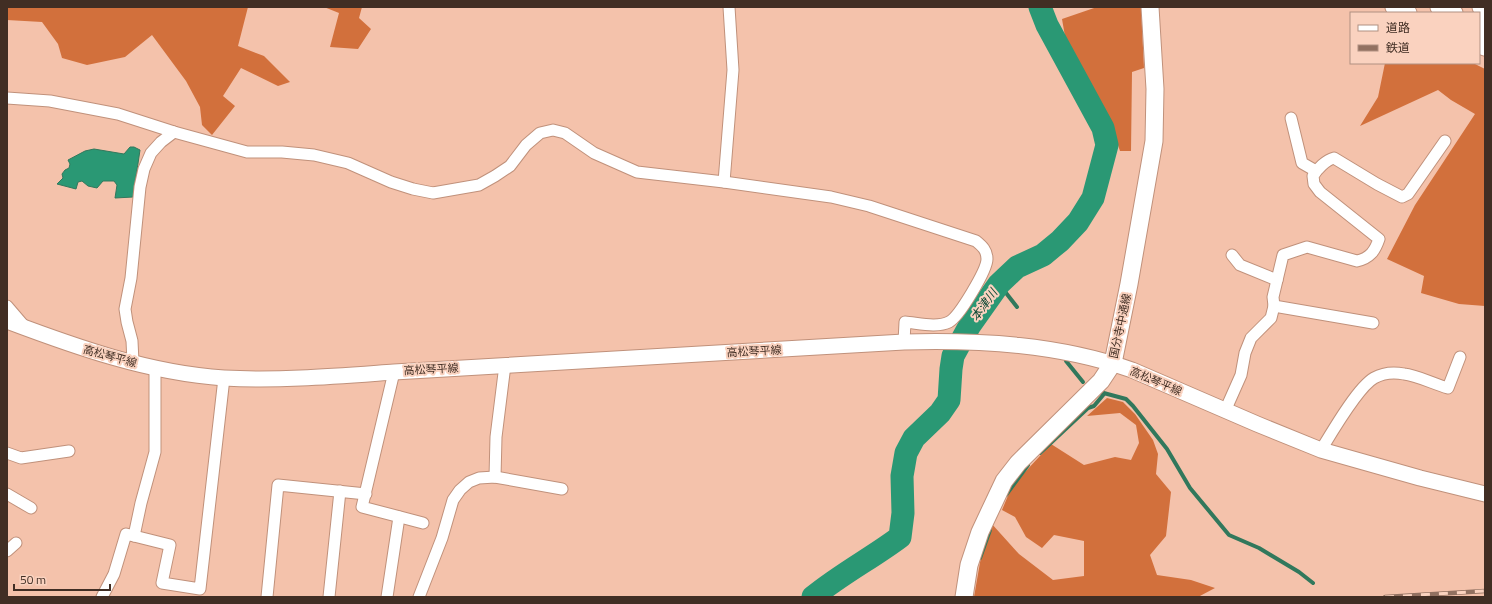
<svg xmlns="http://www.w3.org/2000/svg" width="1492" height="604" viewBox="0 0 1492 604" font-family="'Titillium Web','Noto Sans JP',sans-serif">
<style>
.forest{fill:#d2703c}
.water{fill:#2a9874;stroke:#31785c}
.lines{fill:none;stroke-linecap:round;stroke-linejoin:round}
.stream{stroke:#31785c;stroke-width:4}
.river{stroke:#2a9874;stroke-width:23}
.street-casing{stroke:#c0917b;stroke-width:13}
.secondary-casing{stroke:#c0917b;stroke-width:17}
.primary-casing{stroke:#c0917b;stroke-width:19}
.highway-casing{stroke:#c0917b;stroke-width:21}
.street{stroke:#fff;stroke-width:11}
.secondary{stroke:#fff;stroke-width:15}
.primary{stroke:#fff;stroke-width:17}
.highway{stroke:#fff;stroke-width:19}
.rail-casing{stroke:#927161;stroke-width:4.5}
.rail{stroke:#fad2bf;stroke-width:3;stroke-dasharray:9;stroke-linecap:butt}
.labels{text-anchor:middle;stroke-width:4;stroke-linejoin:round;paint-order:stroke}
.street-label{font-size:11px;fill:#412e24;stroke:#fad2bf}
.water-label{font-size:12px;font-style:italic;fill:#104b37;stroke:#fad2bf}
</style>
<rect width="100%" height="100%" fill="#f4c2ab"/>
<!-- forest -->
<g class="forest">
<path d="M7 7H248L238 46 264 56 290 82 278 86 241 68 223 96 235 106 212 135 202 125 200 107 186 81 152 35 125 57 87 65 62 58 58 44 42 22 7 20Z"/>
<path d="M324 7H362L359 18 371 29 358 49 330 47 339 13Z"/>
<path d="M1097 7H1141L1144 68 1132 72 1131 151H1120L1110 121 1067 48 1062 19Z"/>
<path d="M1385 63H1473L1485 69V306L1459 304 1421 293 1424 276 1387 259 1415 205 1475 114 1451 100 1438 90 1360 126 1378 97Z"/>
<path d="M1107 398 1123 402 1135 414 1153 440 1158 454 1156 474 1171 492 1166 536 1150 555 1157 575 1191 580 1215 588 1198 597H974L982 551 991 523 1019 554 1053 580 1084 576V541L1054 535 1042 548 1026 537 1015 517 1002 510 1012 486 1051 444 1084 465 1115 457 1131 460 1139 443 1136 425 1120 413 1087 416Z"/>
</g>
<!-- water -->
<path class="water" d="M130 147H134L140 150 133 197 115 198 117 185 114 181H103L97 188 88 186 82 181 78 182 76 189 57 184 63 178 62 174 65 170 69 168 70 164 68 160 85 151 94 149 124 154Z"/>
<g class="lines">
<!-- stream -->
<g class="stream">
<path d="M999 284 1017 307"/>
<path d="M1066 361 1083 382"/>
<path d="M1100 392 1126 399 1133 406 1167 449 1190 488 1229 535 1259 548 1299 572 1313 583"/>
<path d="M1040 453 1088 408 1094 406 1104 394"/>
<path d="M1006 495 1028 465"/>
<path d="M980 558 990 530"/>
</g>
<!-- river -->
<path class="river" d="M813 597C841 574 872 558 900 537L903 513 902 476 906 453 914 438 940 413 949 400 951 369 953 356 970 325 999 284 1017 267 1043 255 1060 241 1078 222 1093 198 1107 145 1103 128 1047 25 1040 7"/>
<!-- street casing -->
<g class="street-casing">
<g id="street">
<path d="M7 98 50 101 118 114 174 132 247 152H282L314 155 348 163 391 182 413 189 433 193 479 185 495 176 510 166 526 145 540 133 553 130 565 133 594 153 637 172 724 182 831 197 869 206 976 241C982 246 987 250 987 259 987 270 959 317 949 322 937 328 918 323 905 322L904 342"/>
<path d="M1291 118 1302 163 1316 171"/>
<path d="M724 182 733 70 729 7"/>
<path d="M1232 255 1240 265 1277 280"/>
<path d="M7 306 25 327"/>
<path d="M1274 306 1373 323"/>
<path d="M133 362 132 341 127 322 125 309 131 278 140 187 144 169 151 153 161 142 174 132"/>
<path d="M394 372 362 507 423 523"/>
<path d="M1225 411 1241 375 1245 353 1251 338 1271 318 1274 306 1273 297 1283 255 1307 247 1357 261C1370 258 1375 251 1379 239L1320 192 1314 184 1313 176C1317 169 1326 160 1334 158L1377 184 1402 197 1408 194 1445 141"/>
<path d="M1321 450C1332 432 1358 387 1374 378 1383 373 1394 372 1404 374 1416 375 1434 384 1448 388L1460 357"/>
<path d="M7 453 21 458 69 451"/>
<path d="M495 477 496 437 505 365"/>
<path d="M7 494 31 508"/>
<path d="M134 536 170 545 162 583 200 589 224 378"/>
<path d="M7 551 16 543"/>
<path d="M102 597 114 574 126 534 134 536 141 503 155 452V368"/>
<path d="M267 597 278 485 366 494"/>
<path d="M329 597 340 491"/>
<path d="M387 597 399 517"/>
<path d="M419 597 442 538 453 500 460 490 469 482 479 478 495 477 562 489"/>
</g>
</g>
<!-- secondary casing -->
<g class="secondary-casing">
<path id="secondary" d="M7 321C76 347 149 373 224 378 280 381 338 376 394 372L904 342C981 340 1058 344 1132 370L1257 424 1321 450 1420 478 1485 494"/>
</g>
<!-- primary casing -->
<g class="primary-casing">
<path id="primary" d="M964 597 969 565 980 532 1004 481 1018 463 1101 381 1113 363 1129 284 1154 141 1155 89 1150 7"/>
</g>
<!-- highway casing -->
<g class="highway-casing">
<g id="highway">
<path d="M1395 7 1407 13"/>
<path d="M1440 7 1453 13"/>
<path d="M1482 7 1485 8"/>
<path d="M1479 25 1485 28"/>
<path d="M1479 44 1485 46"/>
</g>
</g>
<!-- street -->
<use href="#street" class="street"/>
<!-- secondary -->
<use href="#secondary" class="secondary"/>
<!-- primary -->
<use href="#primary" class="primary"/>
<!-- highway -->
<use href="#highway" class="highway"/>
<!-- rail casing -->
<g class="rail-casing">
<path id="rail" d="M1385 597 1485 591"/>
</g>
<!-- rail -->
<use href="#rail" class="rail"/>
</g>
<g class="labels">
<!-- street labels -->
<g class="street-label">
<text transform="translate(1120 326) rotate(-78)" y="4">国分寺中通線</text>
<text transform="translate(754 351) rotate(-3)" y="4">高松琴平線</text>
<text transform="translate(110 356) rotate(15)" y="4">高松琴平線</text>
<text transform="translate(431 369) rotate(-3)" y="4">高松琴平線</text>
<text transform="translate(1156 381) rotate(23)" y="4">高松琴平線</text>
</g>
<!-- water labels -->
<g class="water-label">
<text transform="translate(984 305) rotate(-54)" y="4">本津川</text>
</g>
</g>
<!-- border -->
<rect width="1492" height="604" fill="none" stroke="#412e24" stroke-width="16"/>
<!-- legend -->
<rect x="1350" y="12" width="130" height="52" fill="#fad2bf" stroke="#b09081"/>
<rect x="1358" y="25" width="20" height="6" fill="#ffffff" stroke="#b09081"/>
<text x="1386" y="32" font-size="12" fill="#412e24">道路</text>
<rect x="1358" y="45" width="20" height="6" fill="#927161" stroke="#b09081"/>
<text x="1386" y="52" font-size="12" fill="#412e24">鉄道</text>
<!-- scale -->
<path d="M14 584v6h96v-6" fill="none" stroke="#412e24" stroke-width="2"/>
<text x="20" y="584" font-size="12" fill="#412e24" stroke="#fad2bf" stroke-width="3" paint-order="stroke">50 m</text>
</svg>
